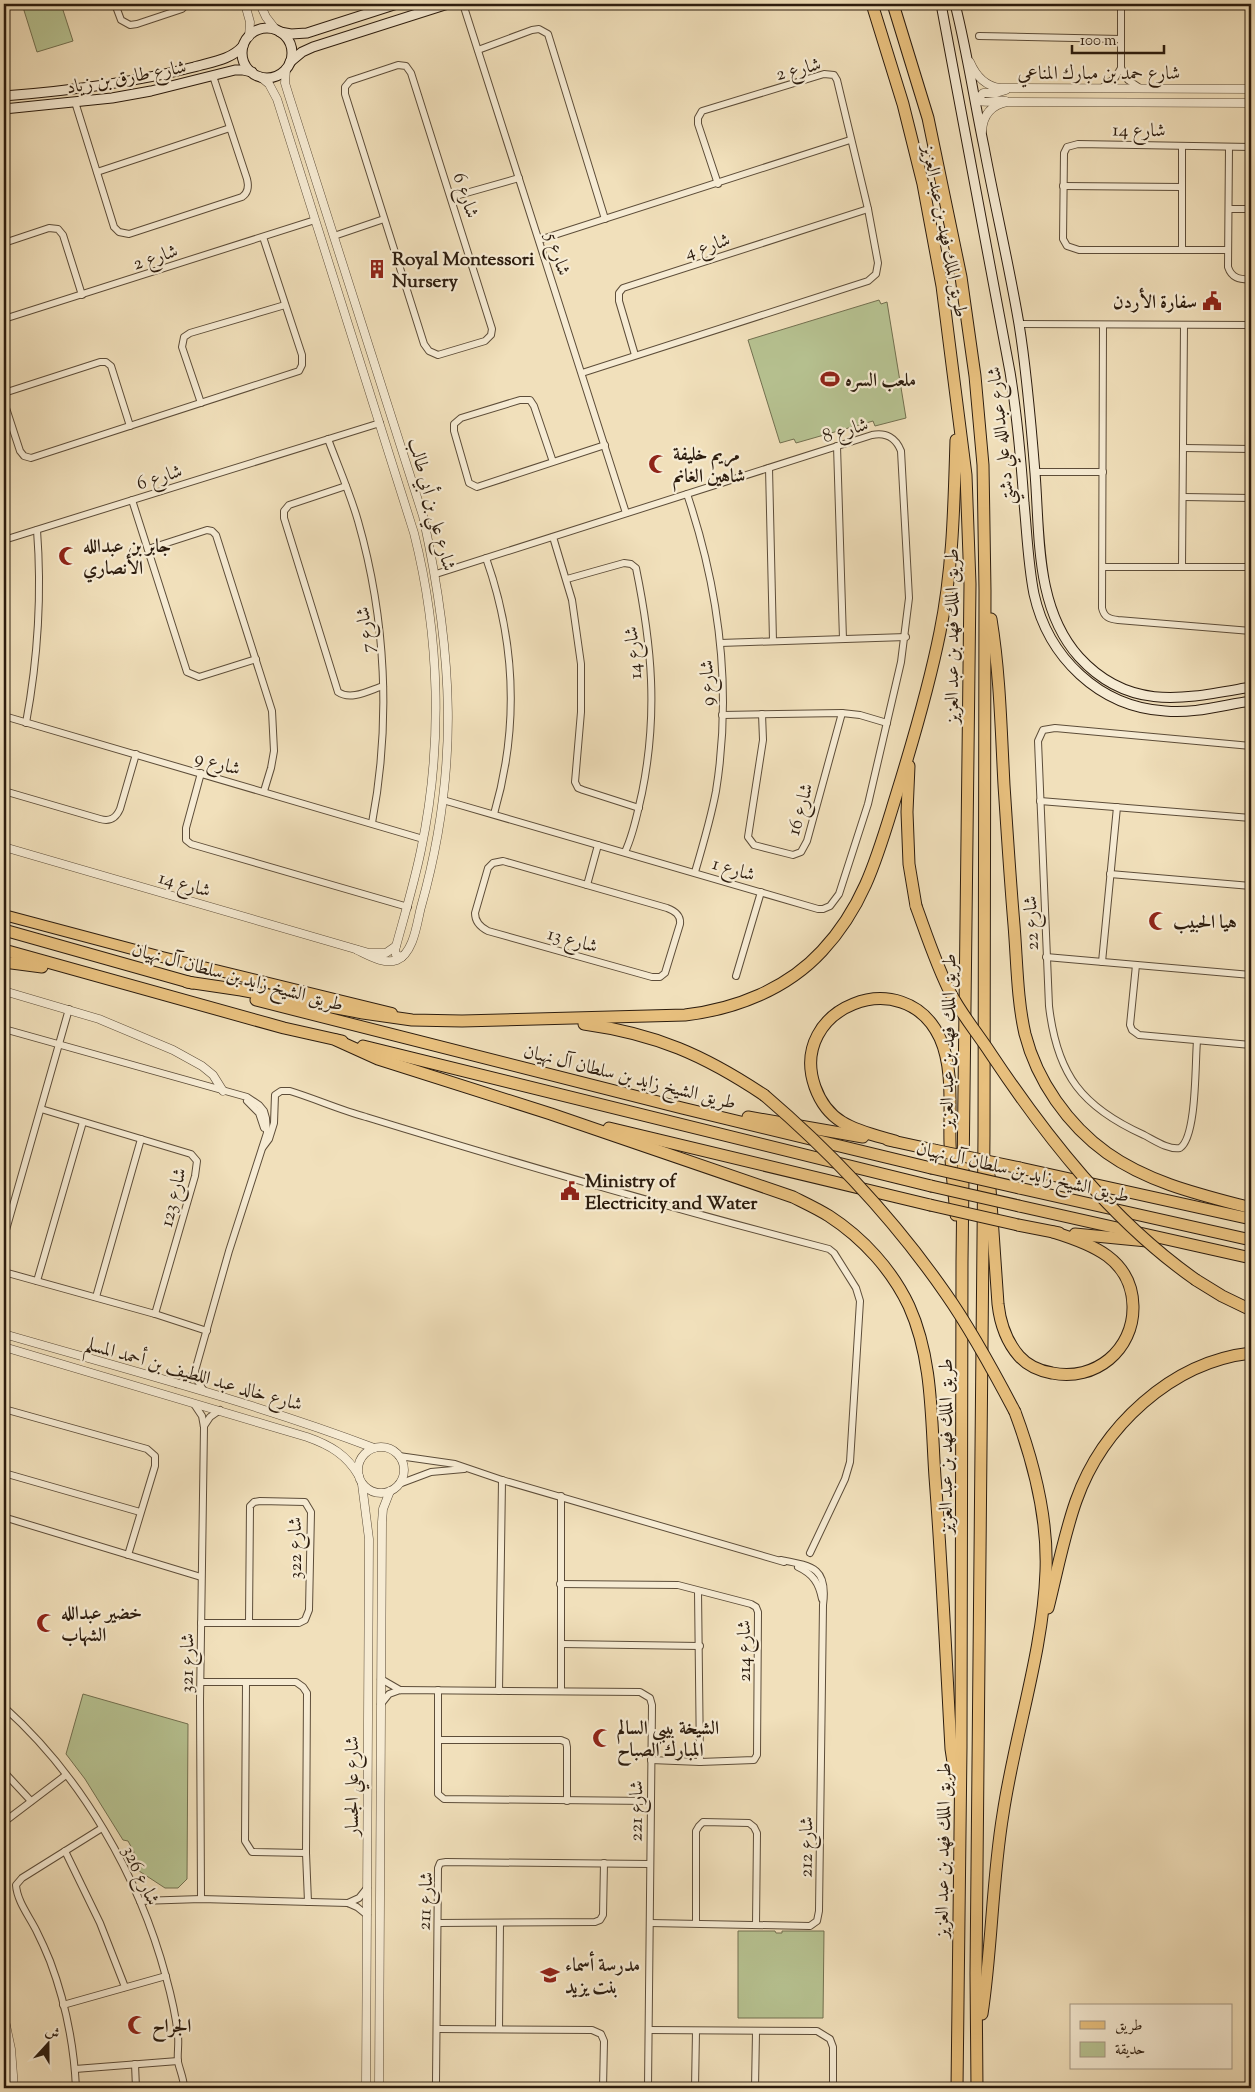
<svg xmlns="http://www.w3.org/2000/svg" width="1255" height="2092" viewBox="0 0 1255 2092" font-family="'Sorts Mill Goudy',Amiri,serif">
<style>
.green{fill:#b7c392;stroke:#727050}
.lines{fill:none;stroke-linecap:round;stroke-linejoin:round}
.minor-casing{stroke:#5d4d39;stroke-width:8}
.tertiary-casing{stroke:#5d4d39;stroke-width:9}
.secondary-casing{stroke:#2c1c0e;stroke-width:11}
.primary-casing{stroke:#2c1c0e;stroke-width:12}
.motorway-casing{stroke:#2c1c0e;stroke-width:13}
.minor{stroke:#f6ebd3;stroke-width:6}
.tertiary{stroke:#f6ebd3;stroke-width:8}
.secondary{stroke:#f6ebd3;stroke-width:9}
.primary{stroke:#e8c07e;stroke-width:10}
.motorway{stroke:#e8c07e;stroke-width:11}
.motorway-bridge-casing{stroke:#2c1c0e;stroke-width:13;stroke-linecap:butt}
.motorway-bridge{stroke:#e8c07e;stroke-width:11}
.labels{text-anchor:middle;stroke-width:4.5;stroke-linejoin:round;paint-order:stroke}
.street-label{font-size:19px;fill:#2c1c0e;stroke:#f6ebd3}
.poi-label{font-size:19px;font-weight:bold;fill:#2c1c0e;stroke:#f6ebd3;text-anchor:start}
</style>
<rect width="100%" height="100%" fill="#f1e0bb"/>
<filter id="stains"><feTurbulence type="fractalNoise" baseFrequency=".004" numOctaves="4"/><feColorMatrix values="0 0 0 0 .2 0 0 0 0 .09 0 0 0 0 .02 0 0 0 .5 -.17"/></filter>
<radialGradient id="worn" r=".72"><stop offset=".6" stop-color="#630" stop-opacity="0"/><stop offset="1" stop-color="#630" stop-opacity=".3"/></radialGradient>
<!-- green -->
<g class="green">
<path d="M22 4H61L73 41 37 52Z"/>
<path d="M879 300 881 304 887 302 906 418 875 426 873 421 796 443 794 439 780 443 748 340Z"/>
<path d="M83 1694 188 1724 187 1879 178 1888H165L139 1871 132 1857 134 1852 128 1841 123 1840 85 1779 66 1754Z"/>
<path d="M738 1931H775L776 1933H782V1931H824L823 2018H738Z"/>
</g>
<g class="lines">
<!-- minor casing -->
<g class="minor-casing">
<g id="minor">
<path d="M115 4 121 20 130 25 137 24 182 9 187 4"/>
<path d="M463 4 626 513"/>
<path d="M1121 4V68L1128 80 1140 88"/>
<path d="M979 36 1121 39"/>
<path d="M478 50 532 30 539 29 548 34 605 219"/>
<path d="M398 65 406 66 411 73 492 329 491 335 485 341 438 355 429 351 424 344 345 94V87L350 81Z"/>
<path d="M1102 88 1115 78 1121 68"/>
<path d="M75 102 114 227 119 232 129 234 242 197C248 193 249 187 247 179L213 76"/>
<path d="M1229 147 1228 267C1232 279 1240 279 1251 280"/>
<path d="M97 172 230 128"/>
<path d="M1063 186 1182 187"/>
<path d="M452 197 519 178"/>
<path d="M1229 209H1251"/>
<path d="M334 236 384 219"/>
<path d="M539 240 850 140"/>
<path d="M4 243 49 228 58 229 63 235 82 295"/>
<path d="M1182 250V146"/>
<path d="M1228 250H1079L1067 246 1063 239 1064 153 1067 147 1078 144 1251 147"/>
<path d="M4 319 315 220"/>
<path d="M1019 324 1251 325"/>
<path d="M1103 325 1102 608C1104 617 1109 619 1118 620L1251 631"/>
<path d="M635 355 619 301V293L623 288 868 209"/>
<path d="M582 373 868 281 876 274 878 263 868 209 837 80 834 75 824 74 702 111 698 118V124L718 184"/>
<path d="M4 393 100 362H106L111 366 130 426"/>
<path d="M4 402 20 451 24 456 31 458 299 371 302 365V355L263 237"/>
<path d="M201 403 182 347 184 337 190 333 285 305"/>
<path d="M328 439C338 466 350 493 358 521 386 619 391 723 372 823"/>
<path d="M837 446 843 639"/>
<path d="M1184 448 1251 449"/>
<path d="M553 462 534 406 530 400H520L461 418 454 424V431L469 483 477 487 605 445"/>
<path d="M769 468 773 641"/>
<path d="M1035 472H1103"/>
<path d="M346 486 289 505 284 511V518L338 692C351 701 370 690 383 686"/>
<path d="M687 494C719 589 732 691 716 791 711 818 703 845 695 872"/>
<path d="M1183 497 1251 498"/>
<path d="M132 500 187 672 199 677 256 659"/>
<path d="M553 537 572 600 581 664V712L575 782 578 788 583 790 639 808"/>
<path d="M4 540 380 423"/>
<path d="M148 549 207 530 212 531 216 535 272 711 274 751 271 768 264 791"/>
<path d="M486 558C516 643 519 728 494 814"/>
<path d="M1182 566 1184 325"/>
<path d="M1103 567H1251"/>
<path d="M436 574 872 435C886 432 896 438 901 451L909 598 901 662 868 804 839 894 830 906 823 909H818L443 800"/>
<path d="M567 579 624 563 631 564 636 568C652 646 658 714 642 793 637 814 634 833 625 852"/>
<path d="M720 643 906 637"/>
<path d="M762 714 763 740 748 837 754 845 793 855 801 852 807 841 842 713"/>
<path d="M722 715 842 713 860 715 887 723"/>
<path d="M4 716 423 839"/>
<path d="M26 723C38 658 42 595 37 530"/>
<path d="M201 773 186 828V840L191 844 408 907"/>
<path d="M4 791 100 819C110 822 116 818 120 809L136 754"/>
<path d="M1040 801 1251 818"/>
<path d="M503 861 667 908C675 911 681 915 680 924L665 973 660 977H652L488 931C480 927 475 922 475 913L488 868 493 863Z"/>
<path d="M1110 874 1251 886"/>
<path d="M587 885 598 845"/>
<path d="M1046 957 1251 975"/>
<path d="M1102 962 1117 807"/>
<path d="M1136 965 1130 1025 1132 1030 1139 1035 1251 1045"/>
<path d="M736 976 761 892"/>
<path d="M4 1029 247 1097 259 1105 264 1111 266 1118 267 1133 229 1251 195 1371 189 1379 177 1384"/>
<path d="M1197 1041C1195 1062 1197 1137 1180 1148 1168 1150 1154 1140 1144 1135 1082 1107 1057 1075 1049 1006L1038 741 1043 730 1055 728 1251 746"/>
<path d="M247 1101 259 1113 264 1128"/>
<path d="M41 1109 191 1154 197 1161 195 1176 155 1314"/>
<path d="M263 1147 269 1139 274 1123 275 1095 281 1091H290C316 1099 340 1110 366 1117 519 1164 674 1209 829 1249L834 1253 856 1288 860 1301 850 1462 845 1479 810 1553"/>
<path d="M4 1237 69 1009"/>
<path d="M4 1272 155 1314 207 1331"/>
<path d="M37 1281 83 1122"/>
<path d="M96 1297 141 1139"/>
<path d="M195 1371 197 1380 204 1391"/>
<path d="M194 1404 202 1416 204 1427 200 1701 201 1899"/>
<path d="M4 1409 147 1449 155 1456V1466L128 1555"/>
<path d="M204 1426 210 1417 220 1410"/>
<path d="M399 1456 455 1464 502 1480 784 1562"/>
<path d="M4 1473 140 1512"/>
<path d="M399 1484 431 1472 464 1469"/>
<path d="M561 1496V1691"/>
<path d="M4 1519H10L201 1577"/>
<path d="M798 1567C813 1574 819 1583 822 1599"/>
<path d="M560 1584 678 1585 751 1604 756 1607 758 1612 757 1755 754 1760 700 1762 651 1760"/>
<path d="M698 1591 700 1762"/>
<path d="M201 1623H299L305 1620 309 1610 311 1512 305 1502 260 1501 254 1502 250 1506 249 1622"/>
<path d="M562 1644 700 1646"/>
<path d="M381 1679 400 1690"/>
<path d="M201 1682H296L303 1687 307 1693 306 1853 308 1902"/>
<path d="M246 1683 245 1841 252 1852 306 1853"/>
<path d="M438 1690V1794L444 1799 650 1801"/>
<path d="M499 1691 502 1480"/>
<path d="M381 1704 389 1694 400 1690 640 1692 650 1698 652 1705 648 2088"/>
<path d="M4 1707C82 1777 139 1876 166 1977 171 1995 176 2017 178 2036 179 2045 177 2054 178 2062 180 2071 184 2079 184 2088"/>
<path d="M439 1740H561L566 1742 567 1747V1801"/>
<path d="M4 1772 31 1801"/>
<path d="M4 1822 66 1775"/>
<path d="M65 1851 100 1923 125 1987"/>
<path d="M140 1901 201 1899 348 1903 357 1907 367 1915"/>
<path d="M348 1903 359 1898 367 1888"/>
<path d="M696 1922V1831L699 1826 703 1822 749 1823 754 1827 757 1833 756 1924"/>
<path d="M438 1923 595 1922 600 1920 603 1915 604 1863"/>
<path d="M650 1923 810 1926 817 1921 819 1911 823 1605C828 1568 813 1566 781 1560"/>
<path d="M63 2005 166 1976"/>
<path d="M437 2029 592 2030 601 2034 604 2041 603 2088"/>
<path d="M499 2029 500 1923"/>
<path d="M649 2030 817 2031 830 2039 833 2047V2088"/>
<path d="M135 2064 136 2088"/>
<path d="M75 2069 178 2061"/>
<path d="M76 2088C74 2046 65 2001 50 1961 46 1951 41 1940 36 1930 29 1916 17 1901 16 1885L22 1878 102 1828"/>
<path d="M439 2088 436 2083 438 1868 440 1863 446 1862 649 1864"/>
<path d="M695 2088 696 2031"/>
<path d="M755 2088 756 2032"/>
</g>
</g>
<!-- tertiary casing -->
<g class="tertiary-casing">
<g id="tertiary">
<path d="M245 4 250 22 249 37"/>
<path d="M260 4 266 17 276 30"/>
<path d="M970 62C976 76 985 86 1000 88L1251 89"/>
<path d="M286 69 285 83 289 96 423 516C453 654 460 769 421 907 417 922 414 953 397 960 384 965 368 955 357 950"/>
<path d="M259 76 269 84 277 99 414 533C440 636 443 746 421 850 414 884 404 917 395 950L396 955 402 957"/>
<path d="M1006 90 996 93H983L979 98 980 101C986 104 998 99 1006 101"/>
<path d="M982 131C983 115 991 105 1007 102L1251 103"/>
<path d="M4 847 369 953H386L396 946"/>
<path d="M4 991 99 1019 173 1050 202 1066 213 1075 223 1091"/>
<path d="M4 1334C128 1370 253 1402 374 1448"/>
<path d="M4 1347 307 1437C330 1445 347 1455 359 1476"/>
<circle cx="381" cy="1470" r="23"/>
<path d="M362 1484 369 1539 366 2088"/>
<path d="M4 2016 11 2049 14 2088"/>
<path d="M379 2088 382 1522 383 1509 390 1491"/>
</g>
</g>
<!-- secondary casing -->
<g class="secondary-casing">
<g id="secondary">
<path d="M941 4 1010 372C1017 415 1021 459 1024 503 1027 533 1028 564 1034 594 1048 657 1099 707 1165 711 1194 714 1223 705 1251 701"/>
<path d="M955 4C967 51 974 99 984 147 995 206 1009 265 1019 324 1027 373 1031 423 1035 473 1040 535 1035 608 1079 657 1130 713 1187 698 1251 687"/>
<circle cx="267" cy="53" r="25"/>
<path d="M280 32 291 34 307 33 397 4"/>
<path d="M290 62 302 52 313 47 448 4"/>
<path d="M4 96C68 91 132 83 194 67 211 62 231 60 243 46"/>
<path d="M4 109 112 98 151 91 235 70H243L252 72"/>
</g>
</g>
<!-- primary casing -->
<g class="primary-casing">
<path id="primary" d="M4 915 162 957 392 1013"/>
</g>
<!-- motorway casing -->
<g class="motorway-casing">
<g id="motorway">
<path d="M872 4 903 104 923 184 942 286 966 475 970 584 962 1262 961 1747 957 2088"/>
<path d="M893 4 928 118 961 277 975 376 983 465 985 590 984 1135 976 1974 977 2088"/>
<path d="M991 619C1000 674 1001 729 1004 785 1007 831 1010 878 1014 925 1017 961 1017 999 1025 1034 1037 1081 1068 1125 1107 1153 1149 1183 1202 1195 1251 1208"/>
<path d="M909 766 907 812 909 864 916 906"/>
<path d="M4 930 192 983"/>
<path d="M4 950 284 1028 342 1041"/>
<path d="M4 962 42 967"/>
<path d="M187 982 241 990 363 1013 412 1020 462 1021 685 1015C736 1009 787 989 822 951 865 905 878 854 896 796 913 741 929 687 940 632 953 569 954 504 956 440"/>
<path d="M256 1000 682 1108 931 1168"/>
<path d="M584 1024C656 1034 704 1055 764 1095"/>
<path d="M336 1040 378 1059 551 1114 793 1197C805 1203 818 1209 829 1216 863 1238 892 1270 909 1306 933 1359 931 1419 935 1477 942 1567 946 1658 951 1749L955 1775"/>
<path d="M363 1046 931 1186"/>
<path d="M748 1117 863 1137"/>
<path d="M609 1128 930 1205"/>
<path d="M888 1140 934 1150"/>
<path d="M895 1141C878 1136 858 1132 842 1122 829 1114 820 1101 815 1087 787 1008 904 961 940 1038 954 1069 949 1110 950 1143 951 1167 954 1191 956 1215"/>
<path d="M1020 1168 1251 1219"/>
<path d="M989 1174 998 1304C1000 1322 1006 1341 1019 1356 1027 1365 1040 1371 1052 1373 1095 1382 1134 1350 1133 1306 1132 1259 1092 1244 1053 1232"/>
<path d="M1019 1188 1251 1240"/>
<path d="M1019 1206 1251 1258"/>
<path d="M1018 1225 1059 1233"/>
<path d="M1075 1234 1147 1241"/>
<path d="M1196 1280 1222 1296 1251 1310"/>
<path d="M1048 1608C1057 1572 1064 1535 1076 1501 1102 1427 1171 1362 1251 1353"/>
<path d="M982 2014C992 1948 992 1880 1003 1814 1015 1733 1043 1653 1046 1571 1048 1517 1034 1463 1015 1412"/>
</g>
</g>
<!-- minor -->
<use href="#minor" class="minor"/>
<!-- tertiary -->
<use href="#tertiary" class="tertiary"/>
<!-- secondary -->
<use href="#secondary" class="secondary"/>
<!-- primary -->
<use href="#primary" class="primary"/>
<!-- motorway -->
<use href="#motorway" class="motorway"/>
<!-- motorway-bridge casing -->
<g class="motorway-bridge-casing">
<g id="motorway-bridge">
<path d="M916 906C927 936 937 967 951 994 962 1015 978 1034 991 1054 1047 1138 1112 1221 1196 1280"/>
<path d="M764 1095C833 1154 894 1219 946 1294 972 1331 994 1372 1015 1412"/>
<path d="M934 1150 1020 1168"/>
<path d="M931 1168 1019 1188"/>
<path d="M931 1186 1019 1206"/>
<path d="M930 1205 1018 1225"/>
</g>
</g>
<!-- motorway-bridge -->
<use href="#motorway-bridge" class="motorway-bridge"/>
</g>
<!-- icons -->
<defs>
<g id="building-bare" transform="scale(1.5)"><path d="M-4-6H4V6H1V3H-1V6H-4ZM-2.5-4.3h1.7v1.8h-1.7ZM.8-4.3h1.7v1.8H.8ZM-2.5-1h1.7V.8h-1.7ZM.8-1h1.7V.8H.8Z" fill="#8f2418" stroke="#f6ebd3" stroke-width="2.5" paint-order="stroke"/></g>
<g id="civic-bare" transform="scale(1.5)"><path d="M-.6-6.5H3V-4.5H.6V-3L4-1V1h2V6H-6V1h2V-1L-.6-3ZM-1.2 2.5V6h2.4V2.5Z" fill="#8f2418" stroke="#f6ebd3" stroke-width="2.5" paint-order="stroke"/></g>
<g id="stadium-bare" transform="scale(1.5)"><path d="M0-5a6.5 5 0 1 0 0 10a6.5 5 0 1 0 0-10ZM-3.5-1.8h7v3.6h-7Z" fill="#8f2418" stroke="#f6ebd3" stroke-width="2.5" paint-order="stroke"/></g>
<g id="mosque-bare" transform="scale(1.5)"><path d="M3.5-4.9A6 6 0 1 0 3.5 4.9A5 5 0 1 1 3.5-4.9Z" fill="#8f2418" stroke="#f6ebd3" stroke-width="2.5" paint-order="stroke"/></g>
<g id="school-bare" transform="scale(1.5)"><path d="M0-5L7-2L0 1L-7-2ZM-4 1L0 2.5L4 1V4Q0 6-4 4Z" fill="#8f2418" stroke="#f6ebd3" stroke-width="2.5" paint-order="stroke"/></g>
</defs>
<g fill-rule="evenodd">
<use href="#building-bare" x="377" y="269"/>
<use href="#civic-bare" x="1212" y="301"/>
<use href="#stadium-bare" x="830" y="379"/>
<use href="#mosque-bare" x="658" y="464"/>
<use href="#mosque-bare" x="68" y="556"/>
<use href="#mosque-bare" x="1158" y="921"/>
<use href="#civic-bare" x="570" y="1191"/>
<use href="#mosque-bare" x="46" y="1623"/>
<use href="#mosque-bare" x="602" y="1738"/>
<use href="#school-bare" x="550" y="1975"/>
<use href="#mosque-bare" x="137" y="2025"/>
</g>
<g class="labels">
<!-- street labels -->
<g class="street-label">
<text transform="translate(798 68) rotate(-14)" y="7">شارع 2</text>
<text x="1099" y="79">شارع حمد بن مبارك المناعي</text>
<text transform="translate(126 76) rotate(-10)" y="7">شارع طارق بن زياد</text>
<text transform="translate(1139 129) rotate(1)" y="7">شارع 14</text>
<text transform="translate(467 195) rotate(72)" y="7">شارع 6</text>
<text transform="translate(946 231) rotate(79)" y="7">طريق الملك فهد بن عبد العزيز</text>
<text transform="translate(707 245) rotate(-18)" y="7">شارع 4</text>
<text transform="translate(559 254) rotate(72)" y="7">شارع 5</text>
<text transform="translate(155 256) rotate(-18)" y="7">شارع 2</text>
<text transform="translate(845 429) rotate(-16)" y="7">شارع 8</text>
<text transform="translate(1000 436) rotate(-96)" y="7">شارع عبدالله علي دشتي</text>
<text transform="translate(159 476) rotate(-17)" y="7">شارع 6</text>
<text transform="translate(433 504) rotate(75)" y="7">شارع علي بن أبي طالب</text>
<text transform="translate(364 630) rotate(-97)" y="7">شارع 7</text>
<text transform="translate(951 636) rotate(-90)" y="7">طريق الملك فهد بن عبد العزيز</text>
<text transform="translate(632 653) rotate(-95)" y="7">شارع 14</text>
<text transform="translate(706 683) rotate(-91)" y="7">شارع 9</text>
<text transform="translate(218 762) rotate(16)" y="7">شارع 9</text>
<text transform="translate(799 809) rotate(-74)" y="7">شارع 16</text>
<text transform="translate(734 868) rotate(17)" y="7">شارع 1</text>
<text transform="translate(185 883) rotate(16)" y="7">شارع 14</text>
<text transform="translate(1030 923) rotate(-92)" y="7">شارع 22</text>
<text transform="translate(573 939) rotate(16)" y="7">شارع 13</text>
<text transform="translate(238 976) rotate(15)" y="7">طريق الشيخ زايد بن سلطان آل نهيان</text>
<text transform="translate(947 1041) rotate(-89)" y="7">طريق الملك فهد بن عبد العزيز</text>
<text transform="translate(630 1076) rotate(14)" y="7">طريق الشيخ زايد بن سلطان آل نهيان</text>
<text transform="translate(1023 1171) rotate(13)" y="7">طريق الشيخ زايد بن سلطان آل نهيان</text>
<text transform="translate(172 1197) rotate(-76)" y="7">شارع 123</text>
<text transform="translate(194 1373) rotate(16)" y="7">شارع خالد عبد اللطيف بن أحمد المسلم</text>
<text transform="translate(945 1446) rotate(-90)" y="7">طريق الملك فهد بن عبد العزيز</text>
<text transform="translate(294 1548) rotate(-90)" y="7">شارع 322</text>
<text transform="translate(743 1651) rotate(-90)" y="7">شارع 214</text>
<text transform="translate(186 1663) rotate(-89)" y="7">شارع 321</text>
<text transform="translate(351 1786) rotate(-90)" y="7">شارع علي الجسار</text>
<text transform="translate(635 1811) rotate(-89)" y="7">شارع 221</text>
<text transform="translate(805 1847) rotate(-89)" y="7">شارع 212</text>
<text transform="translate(942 1850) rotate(-89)" y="7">طريق الملك فهد بن عبد العزيز</text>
<text transform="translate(142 1875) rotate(65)" y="7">شارع 326</text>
<text transform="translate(424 1901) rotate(-87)" y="7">شارع 211</text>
</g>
<!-- poi labels -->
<g class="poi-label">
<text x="392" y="265">Royal Montessori<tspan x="392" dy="22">Nursery</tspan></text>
<text x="1197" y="308" text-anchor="end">سفارة الأردن</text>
<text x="845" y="386">ملعب السره</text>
<text x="673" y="460">مريم خليفة<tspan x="673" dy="22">شاهين الغانم</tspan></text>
<text x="83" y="552">جابر بن عبدالله<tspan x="83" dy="22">الأنصاري</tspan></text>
<text x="1173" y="928">هيا الحبيب</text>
<text x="585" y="1187">Ministry of<tspan x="585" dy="22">Electricity and Water</tspan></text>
<text x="61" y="1619">خضير عبدالله<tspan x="61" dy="22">الشهاب</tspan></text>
<text x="617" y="1734">الشيخة بيبي السالم<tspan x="617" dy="22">المبارك الصباح</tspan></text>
<text x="565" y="1971">مدرسة أسماء<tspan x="565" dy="22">بنت يزيد</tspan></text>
<text x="152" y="2032">الجراح</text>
</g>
</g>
<!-- margin -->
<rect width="1255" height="2092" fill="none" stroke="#f1e0bb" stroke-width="20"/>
<rect x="5" y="5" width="1245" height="2082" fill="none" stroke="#2c1c0e" stroke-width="2.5"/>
<rect x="10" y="10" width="1235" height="2072" fill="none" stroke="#2c1c0e"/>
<!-- legend -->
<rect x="1070" y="2004" width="162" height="65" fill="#f6ebd3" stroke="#a59884"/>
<rect x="1080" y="2021" width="25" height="8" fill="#e8c07e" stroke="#a59884"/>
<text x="1115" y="2030" font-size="15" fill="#2c1c0e">طريق</text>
<rect x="1080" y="2042" width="25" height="15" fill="#b7c392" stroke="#a59884"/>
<text x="1115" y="2054" font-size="15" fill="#2c1c0e">حديقة</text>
<!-- north arrow -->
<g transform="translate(48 2044) rotate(21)" stroke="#f6ebd3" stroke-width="4" paint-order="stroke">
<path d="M0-4L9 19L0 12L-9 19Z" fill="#2c1c0e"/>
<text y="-8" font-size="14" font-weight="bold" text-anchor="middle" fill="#2c1c0e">ش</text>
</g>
<!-- scale -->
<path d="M1072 45v8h92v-8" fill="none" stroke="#2c1c0e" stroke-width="2.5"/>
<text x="1080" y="45" font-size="15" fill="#2c1c0e" stroke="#f6ebd3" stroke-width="4" paint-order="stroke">100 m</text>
<rect width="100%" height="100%" filter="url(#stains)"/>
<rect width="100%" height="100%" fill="url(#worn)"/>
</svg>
